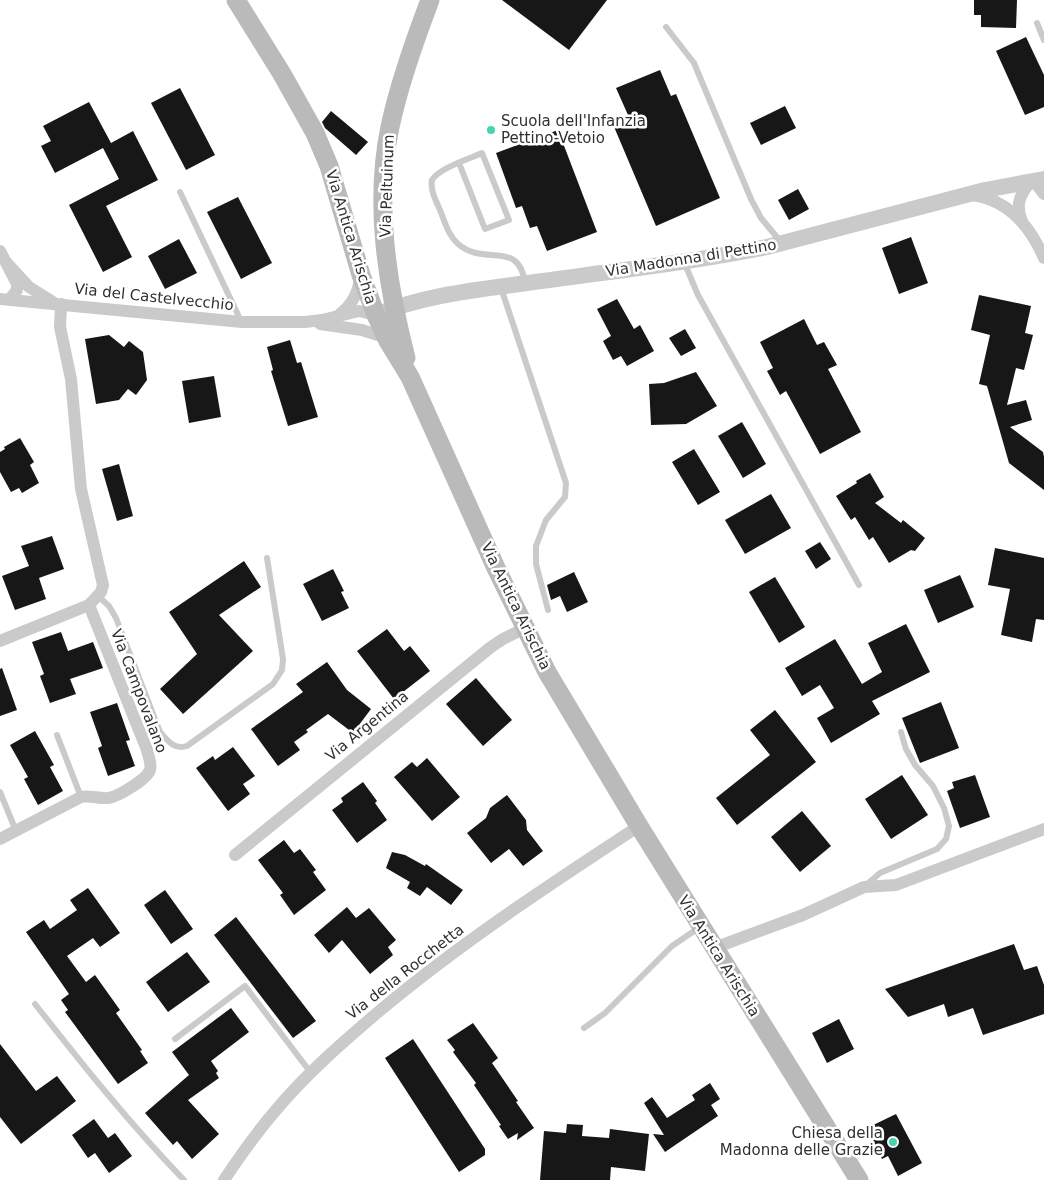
<svg xmlns="http://www.w3.org/2000/svg" width="1044" height="1180" viewBox="0 0 1044 1180" font-family="'DejaVu Sans',sans-serif">
<style>
.building{fill:#171717}
.lines{fill:none;stroke-linecap:round;stroke-linejoin:round}
.service{stroke:#cacaca;stroke-width:6}
.minor{stroke:#cacaca;stroke-width:12}
.tertiary{stroke:#cacaca;stroke-width:16}
.secondary{stroke:#bababa;stroke-width:19}
.poi-dot{fill:#48d2ad;stroke:#fff;stroke-width:2}
.labels{text-anchor:middle;stroke-width:5;stroke-linejoin:round;paint-order:stroke}
.poi-label{font-size:15px;fill:#303030;stroke:#fff;text-anchor:start}
.street-label{font-size:15px;fill:#303030;stroke:#fff}
</style>
<rect width="100%" height="100%" fill="#fff"/>
<!-- building -->
<g class="building">
<path d="M502 0H607L569 50Z"/>
<path d="M974 0H1017L1016 28 981 27V15H974Z"/>
<path d="M1026 37 1044 75V107L1025 115 996 51Z"/>
<path d="M660 70 671 96 676 94 720 198 656 226 612 122 628 115 616 88Z"/>
<path d="M180 88 215 155 186 170 151 103Z"/>
<path d="M89 102 111 143 133 131 158 180 106 206 132 257 103 272 69 205 119 179 103 148 55 173 41 146 51 141 43 126Z"/>
<path d="M785 106 796 128 761 145 750 123Z"/>
<path d="M331 111 368 142 356 155 325 128 322 122Z"/>
<path d="M558 130 597 232 547 251 537 226 530 228 522 206 516 208 496 153Z"/>
<path d="M798 189 809 209 789 220 778 200Z"/>
<path d="M238 197 272 263 241 279 207 212Z"/>
<path d="M911 237 928 283 899 294 882 248Z"/>
<path d="M179 239 197 273 165 289 148 256Z"/>
<path d="M979 295 1031 306 1025 333 1033 335 1024 370 1016 368 1007 405 1026 400 1032 420 1010 427 1043 452 1044 457V490L1009 463 987 386 979 384 990 335 971 330Z"/>
<path d="M617 299 634 329 640 325 654 351 627 366 621 356 613 360 603 341 611 336 597 309Z"/>
<path d="M804 319 817 345 824 342 837 365 828 369 861 432 820 454 786 391 780 395 767 371 773 368 760 342Z"/>
<path d="M685 329 696 348 681 356 669 338Z"/>
<path d="M109 335 124 347 129 341 143 352 147 380 136 395 128 389 119 400 96 404 85 339Z"/>
<path d="M290 340 297 363 301 362 318 417 288 426 271 371 273 370 267 347Z"/>
<path d="M696 372 717 406 686 424 651 425 649 384 664 383Z"/>
<path d="M214 376 221 417 189 423 182 381Z"/>
<path d="M742 422 766 464 743 478 718 436Z"/>
<path d="M20 438 34 462 30 465 39 483 22 493 19 488 11 492 0 472V452L5 449 4 447Z"/>
<path d="M694 449 720 492 698 505 672 462Z"/>
<path d="M119 464 133 516 117 521 102 469Z"/>
<path d="M870 473 884 497 875 503 901 523 903 520 925 538 915 551 911 550 889 563 873 537 869 540 855 517 851 520 836 496 857 483 856 481Z"/>
<path d="M771 494 791 528 745 554 725 520Z"/>
<path d="M52 536 64 569 39 578 46 599 15 610 2 576 29 566 21 546Z"/>
<path d="M820 542 831 559 816 569 805 551Z"/>
<path d="M995 548 1044 558V620L1036 619 1032 642 1001 635 1010 589 988 585Z"/>
<path d="M244 561 261 587 219 615 253 651 183 714 160 689 197 654 169 612Z"/>
<path d="M333 569 344 591 341 592 349 608 322 621 303 584Z"/>
<path d="M574 572 588 602 567 612 560 596 551 600 547 585Z"/>
<path d="M960 575 974 607 938 623 924 590Z"/>
<path d="M775 577 805 627 779 643 749 592Z"/>
<path d="M906 624 930 672 872 701 880 714 831 743 817 718 834 708 820 685 802 696 785 668 835 639 862 684 882 672 868 643Z"/>
<path d="M387 629 404 651 410 646 430 671 394 699 357 651Z"/>
<path d="M61 632 68 651 93 642 103 668 70 679 76 694 50 703 40 676 44 674 32 642Z"/>
<path d="M327 662 347 690 371 709 353 733 328 714 306 730 308 732 294 742 300 750 278 766 251 729 303 692 296 684Z"/>
<path d="M2 668 17 710 0 716V669Z"/>
<path d="M476 678 512 720 483 746 446 704Z"/>
<path d="M941 702 959 748 920 763 902 718Z"/>
<path d="M117 703 130 740 126 741 135 766 108 776 98 748 102 746 90 712Z"/>
<path d="M775 710 816 762 737 825 716 798 770 755 750 730Z"/>
<path d="M35 731 54 765 50 767 63 791 38 805 24 779 28 777 10 745Z"/>
<path d="M233 747 255 776 243 784 250 794 228 811 196 768 213 756 215 760Z"/>
<path d="M427 758 460 797 432 821 394 777 412 762 417 767Z"/>
<path d="M902 775 928 815 891 839 865 799Z"/>
<path d="M975 775 990 817 960 828 947 791 954 788 952 782Z"/>
<path d="M363 782 377 801 375 803 387 820 357 843 332 810 343 802 341 798Z"/>
<path d="M507 795 526 820 527 830 543 851 523 866 509 849 491 863 467 833 486 818 490 808Z"/>
<path d="M802 811 831 846 800 872 771 837Z"/>
<path d="M284 840 294 853 300 849 316 870 313 872 326 890 294 915 280 895 283 893 258 860Z"/>
<path d="M392 852 405 855 425 866 426 864 463 890 451 905 427 887 420 896 407 888 410 882 386 868Z"/>
<path d="M88 888 120 933 100 947 93 938 67 956 86 982 95 975 120 1010 116 1013 142 1050 140 1051 148 1063 118 1084 65 1012 68 1010 61 1000 69 994 26 932 44 920 50 929 77 910 70 900Z"/>
<path d="M165 890 193 929 171 944 144 905Z"/>
<path d="M347 907 356 918 369 908 396 940 388 947 393 955 370 974 342 940 329 953 314 935Z"/>
<path d="M236 917 316 1021 293 1038 214 935Z"/>
<path d="M1014 944 1024 970 1037 966 1044 985V1014L983 1035 973 1008 948 1017 944 1004 908 1017 885 989Z"/>
<path d="M187 952 210 982 168 1012 146 982Z"/>
<path d="M231 1008 249 1032 211 1061 218 1071 216 1073 219 1078 188 1100 219 1134 192 1159 177 1141 173 1145 145 1113 189 1075 172 1052Z"/>
<path d="M839 1019 854 1049 827 1063 812 1033Z"/>
<path d="M473 1023 498 1058 492 1063 518 1101 516 1102 534 1128 517 1140 518 1133 508 1139 499 1126 501 1125 474 1085 476 1083 453 1052 455 1050 447 1040Z"/>
<path d="M413 1039 485 1149V1155L459 1172 385 1058Z"/>
<path d="M0 1044 36 1091 57 1076 76 1101 21 1144 0 1117Z"/>
<path d="M710 1083 720 1099 711 1105 718 1116 665 1152 653 1134 664 1135 644 1103 652 1097 667 1118 695 1100 692 1095Z"/>
<path d="M896 1114 922 1163 898 1176 888 1156 882 1159 867 1128Z"/>
<path d="M94 1119 108 1138 115 1133 132 1156 109 1173 95 1153 88 1158 72 1135Z"/>
<path d="M567 1124 583 1125 582 1136 609 1138 610 1129 649 1134 645 1171 611 1167 610 1180H540L544 1131 566 1133Z"/>
</g>
<g class="lines">
<!-- service -->
<g class="service">
<path d="M1037 23 1044 40"/>
<path d="M666 27 694 63 751 199 761 218 781 242"/>
<path d="M459 163 485 229 509 220 482 153C469 159 439 168 432 180 430 190 436 201 440 210 445 222 448 235 458 244 485 267 519 239 525 283"/>
<path d="M180 192 241 321"/>
<path d="M684 262 698 295 859 585"/>
<path d="M501 288 566 483 565 497 546 520 536 546V564L548 610"/>
<path d="M98 596 109 606 116 618 160 732C168 741 174 750 187 746L273 684 282 670 283 659 267 558"/>
<path d="M57 735 81 797"/>
<path d="M0 792 16 831"/>
<path d="M866 885 880 873 937 849 946 839 949 826 944 808 933 786 915 765 906 749 901 732"/>
<path d="M35 1004C82 1064 130 1124 184 1180"/>
<path d="M584 1028 605 1013 672 946 700 927"/>
<path d="M175 1039 245 986 311 1073"/>
</g>
<!-- minor -->
<g class="minor">
<path d="M971 195C1007 199 1030 226 1044 258"/>
<path d="M1022 221C1015 205 1020 194 1031 181L1037 185 1044 194"/>
<path d="M0 251 17 284V290L10 299"/>
<path d="M6 262 29 287 53 302"/>
<path d="M0 299 242 322H305L322 320 359 311 376 315"/>
<path d="M339 315C353 304 358 293 361 275"/>
<path d="M320 324 362 330 387 338"/>
<path d="M0 641 89 605 101 592 103 585 81 489 71 379 60 327 61 304"/>
<path d="M0 839 81 797C90 795 99 799 108 798 118 797 147 779 150 770 152 763 148 756 147 750L89 605"/>
<path d="M235 855 491 647 503 639 525 628"/>
<path d="M714 948 803 915 864 887 896 885 1044 829"/>
<path d="M224 1180C240 1156 257 1132 276 1110 306 1074 342 1043 377 1013 459 944 549 885 639 826"/>
</g>
<!-- tertiary -->
<path class="tertiary" d="M376 315C424 295 476 290 527 283 607 272 687 263 767 247L985 190 1044 179"/>
<!-- secondary -->
<g class="secondary">
<path d="M236 0 282 74 315 133 329 166 361 275 376 315 388 341 410 377 496 568 547 672 639 826 859 1180"/>
<path d="M406 358C387 284 374 203 390 127 399 84 414 42 430 0"/>
</g>
</g>
<!-- markers -->
<g class="poi-dot">
<circle cx="491" cy="130" r="5"/>
<circle cx="893" cy="1142" r="5"/>
</g>
<g class="labels">
<!-- poi labels -->
<g class="poi-label">
<text x="501" y="126">Scuola dell'Infanzia<tspan x="501" dy="17">Pettino-Vetoio</tspan></text>
<text x="883" y="1138" text-anchor="end">Chiesa della<tspan x="883" dy="17">Madonna delle Grazie</tspan></text>
</g>
<!-- street labels -->
<g class="street-label">
<text transform="translate(387 186) rotate(-88)" y="5">Via Peltuinum</text>
<text transform="translate(351 237) rotate(73)" y="5">Via Antica Arischia</text>
<text transform="translate(691 258) rotate(-9)" y="5">Via Madonna di Pettino</text>
<text transform="translate(154 297) rotate(6)" y="5">Via del Castelvecchio</text>
<text transform="translate(516 606) rotate(64)" y="5">Via Antica Arischia</text>
<text transform="translate(139 691) rotate(69)" y="5">Via Campovalano</text>
<text transform="translate(367 726) rotate(-39)" y="5">Via Argentina</text>
<text transform="translate(719 956) rotate(58)" y="5">Via Antica Arischia</text>
<text transform="translate(405 972) rotate(-38)" y="5">Via della Rocchetta</text>
</g>
</g>
</svg>
